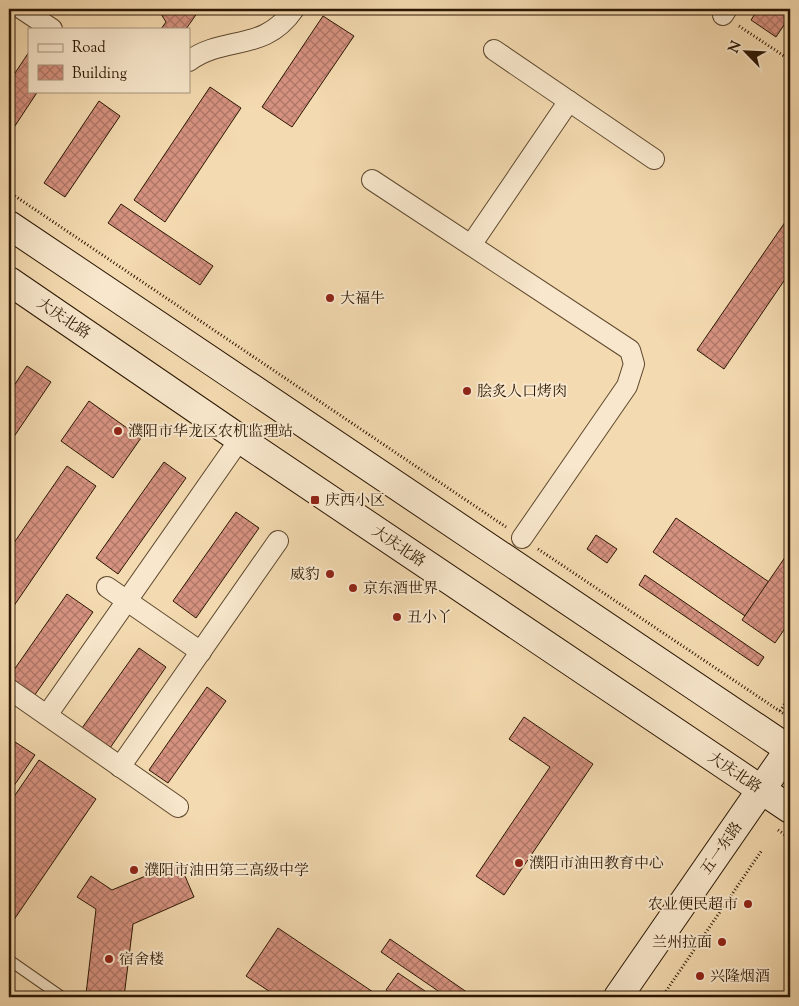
<svg xmlns="http://www.w3.org/2000/svg" width="799" height="1006" viewBox="0 0 799 1006" font-family="'Sorts Mill Goudy','Noto Serif SC',serif">
<style>
.building{fill:url(#building-cross-hatch);stroke:#2b1703}
.lines{fill:none;stroke-linecap:round;stroke-linejoin:round}
.lane-casing{stroke:#5d482e;stroke-width:12}
.street-casing{stroke:#5d482e;stroke-width:22}
.secondary-casing{stroke:#2b1703;stroke-width:30}
.path{stroke:#2b1703;stroke-width:3;stroke-dasharray:1 2.5;stroke-linecap:butt}
.lane{stroke:#f8e7cc;stroke-width:10}
.street{stroke:#f8e7cc;stroke-width:20}
.secondary{stroke:#f8e7cc;stroke-width:28}
.poi-dot{fill:#8f2418;stroke:#f8e7cc;stroke-width:2}
.labels{text-anchor:middle;stroke-width:4;stroke-linejoin:round;paint-order:stroke}
.poi-label{font-size:15px;fill:#2b1703;stroke:#f8e7cc;text-anchor:start}
.street-label{font-size:15px;fill:#2b1703;stroke:#f8e7cc}
</style>
<defs>
<pattern id="building-cross-hatch" width="8" height="8" patternUnits="userSpaceOnUse" patternTransform="scale(1.25)"><rect width="8" height="8" fill="#d69280"/><path d="M0 0l8 8M0 8l8-8" fill="none" stroke="#ae7667"/></pattern>
</defs>
<rect width="100%" height="100%" fill="#f4dab0"/>
<filter id="stains"><feTurbulence type="fractalNoise" baseFrequency=".004" numOctaves="4"/><feColorMatrix values="0 0 0 0 .2 0 0 0 0 .09 0 0 0 0 .02 0 0 0 .5 -.17"/></filter>
<radialGradient id="worn" r=".72"><stop offset=".6" stop-color="#630" stop-opacity="0"/><stop offset="1" stop-color="#630" stop-opacity=".3"/></radialGradient>
<!-- building -->
<g class="building">
<path d="M158 9H200L186 29H161L166 22Z"/>
<path d="M361 9H372L369 14Z"/>
<path d="M758 9H790V16L776 37 751 20Z"/>
<path d="M323 16 354 36 292 127 262 107Z"/>
<path d="M29 52V91H38L9 135V82Z"/>
<path d="M210 87 241 108 165 222 134 200Z"/>
<path d="M99 101 120 116 65 197 44 183Z"/>
<path d="M121 204 213 266 200 285 108 223Z"/>
<path d="M790 215V272L724 369 697 350Z"/>
<path d="M27 366 51 382 9 444V393Z"/>
<path d="M89 401 141 438 113 478 61 441Z"/>
<path d="M164 462 186 478 118 574 96 558Z"/>
<path d="M67 466 96 486 9 613V550Z"/>
<path d="M236 512 259 528 196 618 173 601Z"/>
<path d="M676 518 769 582 745 616 653 552Z"/>
<path d="M596 535 617 549 607 563 587 549Z"/>
<path d="M790 550V621L775 643 742 620Z"/>
<path d="M645 575 764 657 758 666 639 585Z"/>
<path d="M67 594 93 612 34 696 9 677Z"/>
<path d="M139 648 166 667 110 748 82 728Z"/>
<path d="M207 687 226 701 168 783 149 770Z"/>
<path d="M524 717 593 764 504 895 476 876 550 767 509 739Z"/>
<path d="M9 738 35 755 9 793Z"/>
<path d="M39 760 96 799 9 927V804Z"/>
<path d="M179 862 194 897 133 924 124 997 86 994 96 909 77 897 91 876 112 890Z"/>
<path d="M278 928 376 994 375 997H278L246 976Z"/>
<path d="M390 939 471 995 469 997H447L381 952Z"/>
<path d="M398 973 434 997H397L386 990Z"/>
<path d="M9 991 18 997H9Z"/>
</g>
<g class="lines">
<!-- lane casing -->
<g class="lane-casing">
<path id="lane" d="M9 960 62 997"/>
</g>
<!-- street casing -->
<g class="street-casing">
<g id="street">
<path d="M22 9 52 29"/>
<path d="M723 15 727 9"/>
<path d="M494 50 654 159"/>
<path d="M189 61C224 35 264 53 294 9"/>
<path d="M372 180 630 350 634 364 627 386 522 538"/>
<path d="M471 245 569 101"/>
<path d="M107 587 201 652"/>
<path d="M9 689 178 807"/>
<path d="M47 715 240 439"/>
<path d="M120 767 278 541"/>
</g>
</g>
<!-- secondary casing -->
<g class="secondary-casing">
<g id="secondary">
<path d="M9 225 790 750"/>
<path d="M9 281 240 439 790 809"/>
<path d="M618 997 790 748"/>
</g>
</g>
<!-- path -->
<g class="path">
<path d="M739 26 790 60"/>
<path d="M9 192 506 527"/>
<path d="M538 549 790 718"/>
<path d="M780 711 790 696"/>
<path d="M778 830 790 838"/>
<path d="M662 997 762 850"/>
</g>
<!-- lane -->
<use href="#lane" class="lane"/>
<!-- street -->
<use href="#street" class="street"/>
<!-- secondary -->
<use href="#secondary" class="secondary"/>
</g>
<!-- markers -->
<g class="poi-dot">
<circle cx="330" cy="298" r="5"/>
<circle cx="467" cy="391" r="5"/>
<circle cx="118" cy="431" r="5"/>
<rect x="310" y="495" width="10" height="10" rx="2.5"/>
<circle cx="330" cy="574" r="5"/>
<circle cx="353" cy="588" r="5"/>
<circle cx="397" cy="617" r="5"/>
<circle cx="519" cy="863" r="5"/>
<circle cx="134" cy="870" r="5"/>
<circle cx="748" cy="904" r="5"/>
<circle cx="722" cy="942" r="5"/>
<circle cx="109" cy="959" r="5"/>
<circle cx="700" cy="976" r="5"/>
</g>
<g class="labels">
<!-- poi labels -->
<g class="poi-label">
<text x="340" y="303">大福牛</text>
<text x="477" y="396">脍炙人口烤肉</text>
<text x="128" y="436">濮阳市华龙区农机监理站</text>
<text x="325" y="505">庆西小区</text>
<text x="320" y="579" text-anchor="end">威豹</text>
<text x="363" y="593">京东酒世界</text>
<text x="407" y="622">丑小丫</text>
<text x="529" y="868">濮阳市油田教育中心</text>
<text x="144" y="875">濮阳市油田第三高级中学</text>
<text x="738" y="909" text-anchor="end">农业便民超市</text>
<text x="712" y="947" text-anchor="end">兰州拉面</text>
<text x="119" y="964">宿舍楼</text>
<text x="710" y="981">兴隆烟酒</text>
</g>
<!-- street labels -->
<g class="street-label">
<text transform="translate(64 318) rotate(34)" y="5">大庆北路</text>
<text transform="translate(399 546) rotate(34)" y="5">大庆北路</text>
<text transform="translate(735 772) rotate(34)" y="5">大庆北路</text>
<text transform="translate(721 848) rotate(-55)" y="5">五一东路</text>
</g>
</g>
<!-- margin -->
<rect width="799" height="1006" fill="none" stroke="#f4dab0" stroke-width="30"/>
<rect x="10" y="10" width="779" height="986" fill="none" stroke="#2b1703" stroke-width="2.5"/>
<rect x="15" y="15" width="769" height="976" fill="none" stroke="#2b1703"/>
<!-- legend -->
<rect x="28" y="28" width="162" height="65" fill="#f8e7cc" stroke="#a6947c"/>
<rect x="38" y="44" width="25" height="8" fill="#f8e7cc" stroke="#a6947c"/>
<text x="72" y="52" font-size="15" fill="#2b1703">Road</text>
<rect x="38" y="65" width="25" height="15" fill="url(#building-cross-hatch)" stroke="#a6947c"/>
<text x="72" y="78" font-size="15" fill="#2b1703">Building</text>
<!-- north arrow -->
<g transform="translate(746 52) rotate(294)" stroke="#f8e7cc" stroke-width="4" paint-order="stroke">
<path d="M0-4L9 19L0 12L-9 19Z" fill="#2b1703"/>
<text y="-8" font-size="14" font-weight="bold" text-anchor="middle" fill="#2b1703">N</text>
</g>
<rect width="100%" height="100%" filter="url(#stains)"/>
<rect width="100%" height="100%" fill="url(#worn)"/>
</svg>
